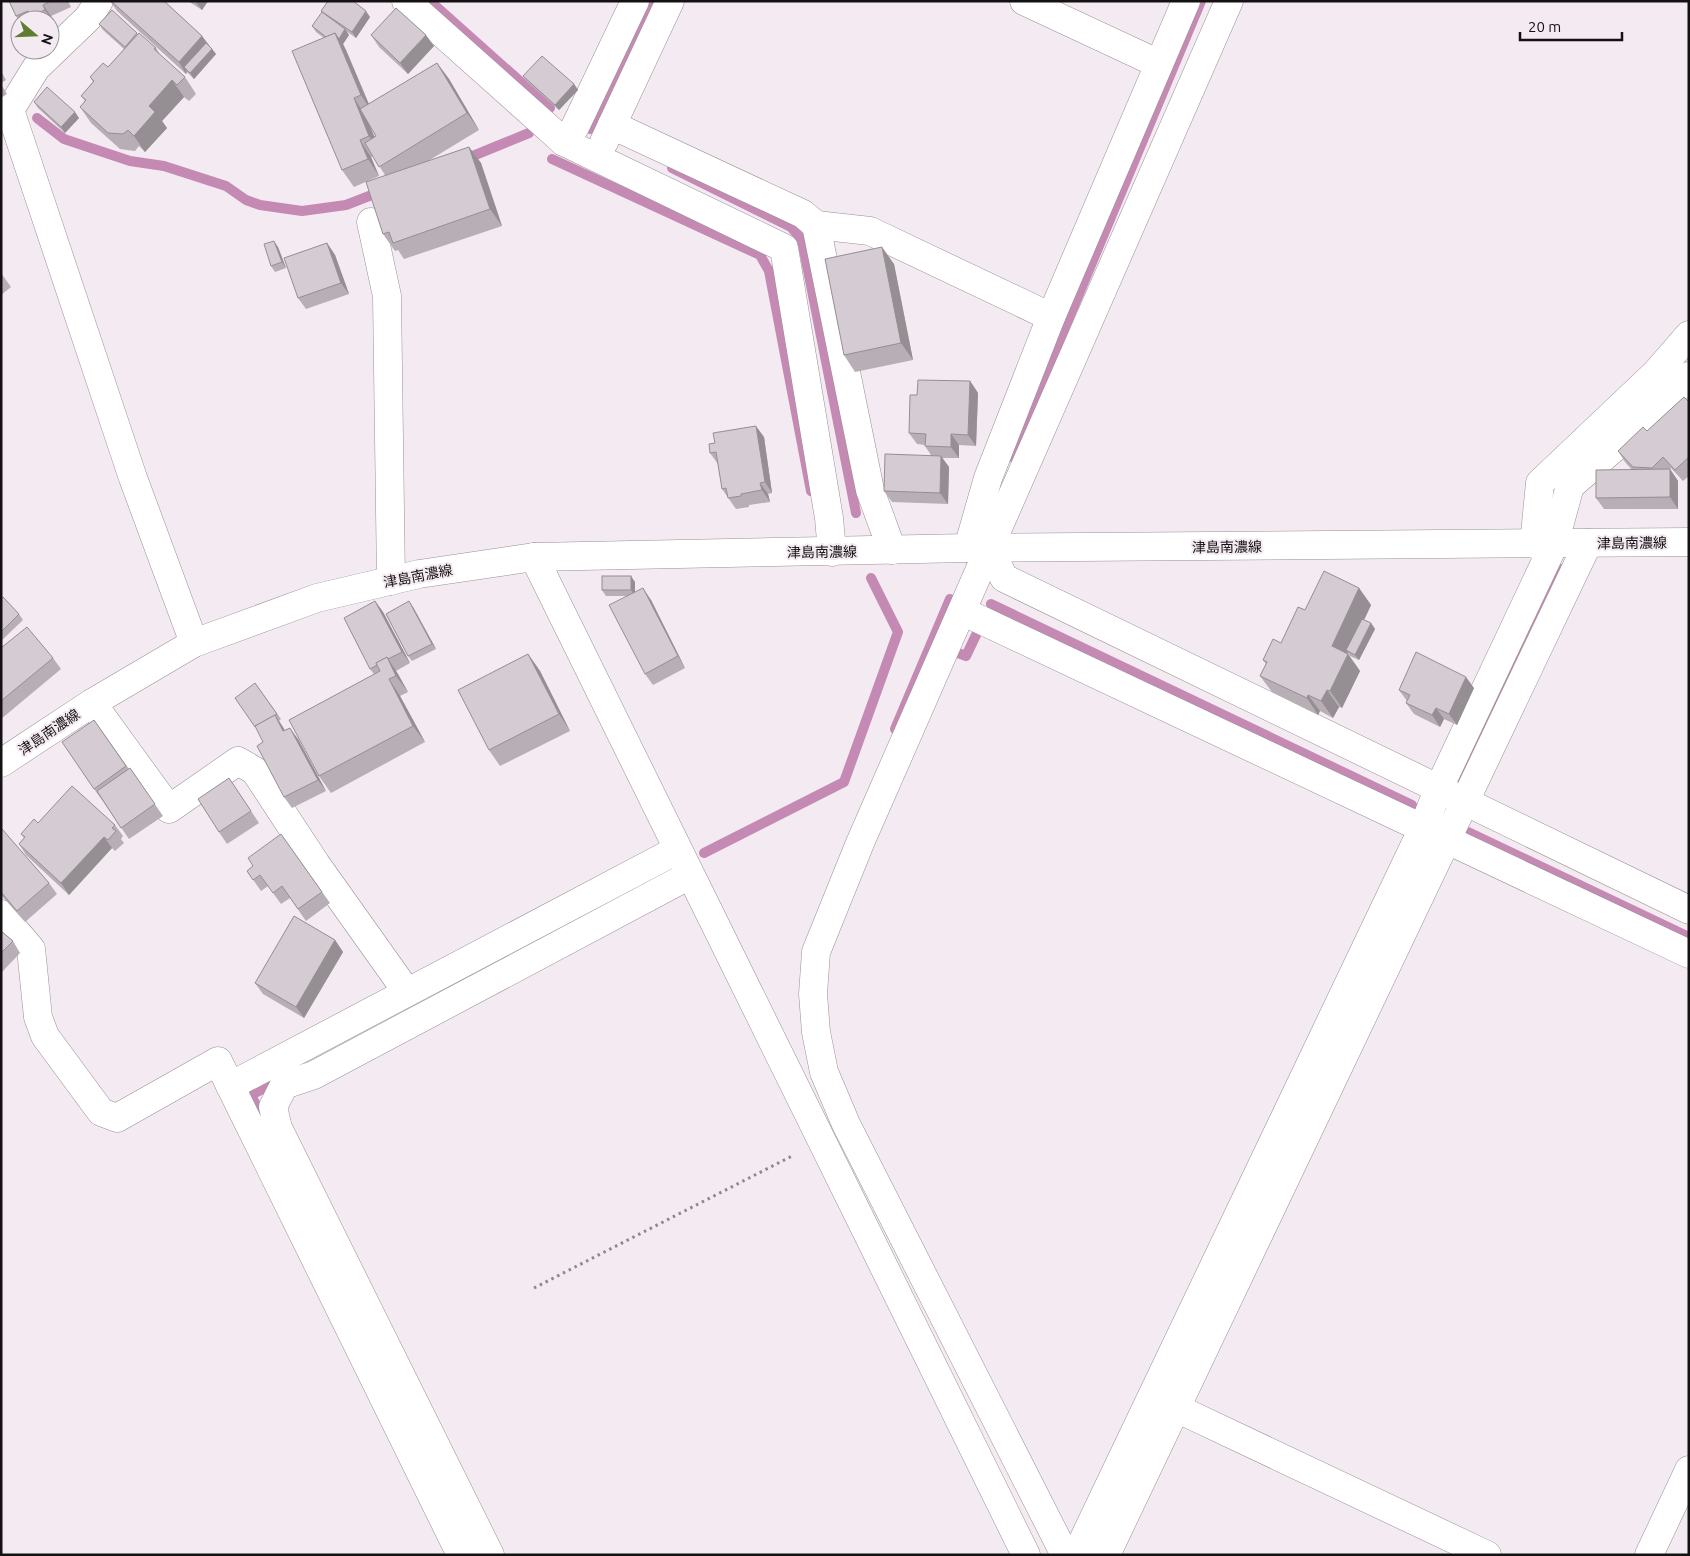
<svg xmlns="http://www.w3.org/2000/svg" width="1690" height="1556" viewBox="0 0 1690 1556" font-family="Ubuntu,'Noto Sans JP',sans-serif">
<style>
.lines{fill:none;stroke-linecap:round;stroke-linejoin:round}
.stream{stroke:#c58ab4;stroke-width:10}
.minor-casing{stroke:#999096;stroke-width:29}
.major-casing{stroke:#999096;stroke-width:29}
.path{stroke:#8e878c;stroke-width:3;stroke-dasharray:2.5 4;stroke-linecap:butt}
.minor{stroke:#fff;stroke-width:28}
.major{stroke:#fff;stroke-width:28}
.wall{fill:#b7afb5;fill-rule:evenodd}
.shaded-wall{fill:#958e93}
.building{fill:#d5cbd2;stroke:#958e93}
.labels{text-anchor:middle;stroke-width:4;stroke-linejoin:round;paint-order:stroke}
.street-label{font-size:14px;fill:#141113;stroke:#f4eaf1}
</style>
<rect width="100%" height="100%" fill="#f4eaf1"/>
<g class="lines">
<!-- stream -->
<g class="stream">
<path d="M430 1 550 108"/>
<path d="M37 118 64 139 130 161 164 166 226 186 246 200 260 205 302 211 346 205 382 191"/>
<path d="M590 129 650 1"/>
<path d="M552 159 760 255 769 271 811 491"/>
<path d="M463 160 529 133"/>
<path d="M672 168 791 227 802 240 856 513"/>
<path d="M1011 457 1201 1"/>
<path d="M991 604 1412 805"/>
<path d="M958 653 966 656 976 635"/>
<path d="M895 729 950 599"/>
<path d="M1460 778 1560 569"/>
<path d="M1468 832 1689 937"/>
<path d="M704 853 844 782 898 632 871 578"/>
<path d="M616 899 654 878"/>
<path d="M267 1127 251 1095 280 1080"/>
</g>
<!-- minor casing -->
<g class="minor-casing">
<g id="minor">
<path d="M99 1 88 18 36 68 10 110 133 478 194 643"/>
<path d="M406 1 564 142 784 248 829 518 832 552"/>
<path d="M1024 1 1159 64"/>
<path d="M612 125 803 214 816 225"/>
<path d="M564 142 575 127 635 1"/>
<path d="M604 142 670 1"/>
<path d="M371 222 387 296 391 581"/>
<path d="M1534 544 1540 483 1656 373 1689 335"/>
<path d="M968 548 988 478 1051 317 1186 1"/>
<path d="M990 549 1004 578 1689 910"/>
<path d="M892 550 870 490 816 225 870 231 1051 317"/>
<path d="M534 557 1026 1555"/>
<path d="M962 611 1689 954"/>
<path d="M92 703 169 809 238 761 255 771 316 864 407 992"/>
<path d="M1 914 31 949 38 1017 45 1036 101 1112 117 1118 218 1061 461 1555"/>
<path d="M230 1086 677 850"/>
<path d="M1176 1408 1487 1555"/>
<path d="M490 1555 278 1128 273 1107 284 1085 314 1075 690 875"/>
<path d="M1065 1555 846 1124 824 1072 816 1032 813 994 816 952 860 843 1229 1"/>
<path d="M1071 1555 1078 1551 1423 828 1438 790 1554 544 1570 486 1643 423 1689 376"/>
<path d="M1106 1555 1588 543"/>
<path d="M1649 1555 1689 1470"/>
</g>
</g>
<!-- major casing -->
<g class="major-casing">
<path id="major" d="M1 763 92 703 194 643 317 598 419 574 534 557 968 548 1689 542"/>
</g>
<!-- path -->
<path class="path" d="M534 1288 794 1155"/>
<!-- minor -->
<use href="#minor" class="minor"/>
<!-- major -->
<use href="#major" class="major"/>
</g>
<!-- wall -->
<g class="wall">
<path d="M9 1H68L71 7 51 16 53 21 50 23V20H20V22L16 16Z"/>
<path d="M110 1H164L202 36 216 54 194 79 187 72 186 74 117 11Z"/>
<path d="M188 1H208L202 10Z"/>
<path d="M321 11 370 17 356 38 346 31 349 35 343 44 346 50 369 104 437 63 449 79 479 130 428 161 469 147 481 163 502 226 404 259 398 250 395 251 383 234 385 175 373 156 371 157 379 176 354 187 342 170 324 38 316 32 312 26 324 14ZM369 124 376 136 375 137Z"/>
<path d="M99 24 138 34 156 48 161 56 185 77 196 94 189 101 184 97 162 121 167 128 145 152 139 146 135 151 120 149 91 123 80 107 85 101 81 96 93 82 90 77 108 67 124 49 103 30Z"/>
<path d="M371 35 434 46 408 74 379 47Z"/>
<path d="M1 71 6 80 1 83Z"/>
<path d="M523 76 574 84 578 90 559 110 527 82Z"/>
<path d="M1 84 7 94 1 98Z"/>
<path d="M34 102 79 118 65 133 38 108Z"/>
<path d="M327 243 335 255 349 294 306 309 298 298Z"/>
<path d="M278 247 286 268 275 272 271 266Z"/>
<path d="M894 264 913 360 855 372 844 355Z"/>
<path d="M1 273 11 287 1 295Z"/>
<path d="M970 381 978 393 976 446 959 445V458H942L949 467 948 504 892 502 884 491 931 455 925 446V445L917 444 909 433 917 395Z"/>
<path d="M1689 402V476L1683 481 1671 468 1670 469 1678 481V509H1604L1596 498 1632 470 1625 462 1618 451 1647 431Z"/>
<path d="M764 437 772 493 768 494 770 502 749 505V507L736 509 722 489 718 464 710 453Z"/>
<path d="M635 582V593L651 600 685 668 653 685 645 674 629 596H606L602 590Z"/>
<path d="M1359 588 1371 605 1364 620 1371 623 1375 629 1359 660 1350 656 1348 653V654L1360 671 1342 708 1339 707 1333 718 1320 711 1318 715 1272 692 1260 676 1266 664 1263 660 1281 643Z"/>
<path d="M1 599 19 614 23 620 1 641Z"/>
<path d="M375 601 383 612 410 663 396 671 408 692 400 696 425 742 331 793 319 776 374 674 370 669Z"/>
<path d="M413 607 436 649 412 661 408 656Z"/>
<path d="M1 648 53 658 61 669 1 719Z"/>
<path d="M528 654 540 671 570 731 500 766 489 750Z"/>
<path d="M255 683 281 719 279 721 285 731 298 739 326 791 292 808 284 797 263 742Z"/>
<path d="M1474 688 1457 725 1444 719 1440 727 1414 714 1406 703 1407 701 1399 690Z"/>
<path d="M94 720 129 769 130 768 163 816 129 839 102 800 94 789Z"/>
<path d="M237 790 259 823 227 844 219 832Z"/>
<path d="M38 823 115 825 123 836 121 839 124 843 115 851 112 848 69 895 26 855 19 844 24 838 21 834Z"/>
<path d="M1 830 49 883 57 894 25 922 1 895Z"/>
<path d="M281 834 330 903 306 921 290 898 281 904 268 886 261 891 247 871 253 866Z"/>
<path d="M1 931 13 941 20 953 1 973Z"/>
<path d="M335 940 343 952 304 1018 263 994 255 983Z"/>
</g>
<!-- shaded-wall -->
<g class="shaded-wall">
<path d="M195 1H208L202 10Z"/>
<path d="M43 5 51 16 53 21 45 10Z"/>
<path d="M366 11 370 17 356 38 352 32Z"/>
<path d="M345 29 349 35 343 44 346 50 372 112 361 95 335 33Z"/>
<path d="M426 35 434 46 408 74 400 63Z"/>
<path d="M202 36 210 47 184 67 187 72 186 74 179 62Z"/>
<path d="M212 49 216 54 194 79 190 73Z"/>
<path d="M437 63 449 79 479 130 467 113Z"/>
<path d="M172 80 184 97 162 121 167 128 145 152 134 136 149 106Z"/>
<path d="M574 84 578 90 559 110 555 105Z"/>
<path d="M354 98 365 115 381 153 369 136Z"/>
<path d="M75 112 79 118 65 133 61 127Z"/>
<path d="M360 140 371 157 379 176 368 159Z"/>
<path d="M469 147 481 163 502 226 490 209Z"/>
<path d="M274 241 278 247 286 268 282 262Z"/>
<path d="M327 243 335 255 349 294 341 283Z"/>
<path d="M882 247 894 264 913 360 901 343Z"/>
<path d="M970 381 978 393 976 446 968 435Z"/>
<path d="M756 426 764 437 772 493 765 482Z"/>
<path d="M951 434 959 445V458L951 447Z"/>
<path d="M941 456 949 467 948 504 940 493Z"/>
<path d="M1670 469 1678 481V509L1670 497Z"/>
<path d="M760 483 768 494 770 502 762 490Z"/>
<path d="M631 576 635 582V596L631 590Z"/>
<path d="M643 588 651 600 685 668 678 656Z"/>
<path d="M1359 588 1371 605 1349 652 1346 650 1348 653 1343 663 1332 646Z"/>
<path d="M375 601 383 612 410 663 402 652Z"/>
<path d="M409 601 413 607 436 649 432 644Z"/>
<path d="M1371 623 1375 629 1359 660 1355 655Z"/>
<path d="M528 654 540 671 570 731 559 714Z"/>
<path d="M1348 654 1360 671 1342 708 1330 691Z"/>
<path d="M387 657 398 674 408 692 396 676Z"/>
<path d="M1466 677 1474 688 1457 725 1449 714Z"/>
<path d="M389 679 400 696 425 742 413 726Z"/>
<path d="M1327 690 1339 707 1333 718 1321 701Z"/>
<path d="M1308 695 1320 711 1318 715 1307 698Z"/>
<path d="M1436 708 1444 719 1440 727 1432 715Z"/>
<path d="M275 715 283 727 291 743 283 731Z"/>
<path d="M290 728 298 739 326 791 318 780Z"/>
<path d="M104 837 112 848 69 895 61 883Z"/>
<path d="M335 940 343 952 304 1018 296 1007Z"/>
</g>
<!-- building -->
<g class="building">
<path d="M9 1H51L43 5 45 10 30 16 28 11 16 16Z"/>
<path d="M111 1H164L202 36 179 62Z"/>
<path d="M328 1H353L366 11 352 32 321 11Z"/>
<path d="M396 8 426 35 400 63 371 35Z"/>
<path d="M112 10 137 33 125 47 99 24Z"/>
<path d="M322 12 345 29 339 39 335 33 326 37 312 26Z"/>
<path d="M139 33 156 48 154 49 185 77 177 85 172 80 149 106 155 112 134 136 128 130 123 134 108 133 80 107 86 100 81 96 94 81 90 77 103 63 108 67Z"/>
<path d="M335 33 361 95 354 98 369 136 360 140 368 159 342 170 292 51Z"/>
<path d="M206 43 212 49 190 73 184 67Z"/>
<path d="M542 56 574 84 555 105 523 76Z"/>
<path d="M437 63 467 113 379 167 365 143 376 136 360 109Z"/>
<path d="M47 87 75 112 61 127 34 102Z"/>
<path d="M469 147 490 209 393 243 389 232 383 234 366 182Z"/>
<path d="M274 241 282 262 271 266 264 244Z"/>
<path d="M327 243 341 283 298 298 284 258Z"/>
<path d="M882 247 901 343 844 355 825 259Z"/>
<path d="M918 380 970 381 968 435 951 434V447L925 446 926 434 909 433 910 395H917Z"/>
<path d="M1684 397 1689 402V457L1675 470 1663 457 1652 468 1633 467 1618 451 1643 427 1647 431Z"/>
<path d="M756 426 765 482 760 483 762 490 741 494V496L728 498 726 488 722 489 716 452 710 453 709 444 715 443 713 433Z"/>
<path d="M885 454 941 456 940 493 884 491Z"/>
<path d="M1670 469V497L1596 498V470Z"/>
<path d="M1324 571 1359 588 1332 646 1348 654 1330 691 1327 690 1321 701 1308 695 1307 698 1260 676 1267 662 1263 660 1273 639 1281 643 1298 607 1305 610Z"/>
<rect x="602" y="576" width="29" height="14"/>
<path d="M643 588 678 656 645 674 609 605Z"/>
<path d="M3 597 19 614 1 632V599Z"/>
<path d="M375 601 402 652 388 659 387 657 376 663 377 665 370 669 344 618Z"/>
<path d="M409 601 432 644 408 656 386 614Z"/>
<path d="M1362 619 1371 623 1355 655 1346 650Z"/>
<path d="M27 627 53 658 1 701V648Z"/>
<path d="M1416 652 1466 677 1449 714 1436 708 1432 715 1406 703 1410 695 1399 690Z"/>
<path d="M528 654 559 714 489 750 458 690Z"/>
<path d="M387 657 396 676 389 679 413 726 319 776 289 720 380 671 376 663Z"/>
<path d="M255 683 277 714 255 726V727L235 698Z"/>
<path d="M275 715 283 731 290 728 318 780 284 797 257 746 263 742 255 726Z"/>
<path d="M94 720 126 766 94 789 62 742Z"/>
<path d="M130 768 155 804 121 828 97 791Z"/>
<path d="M229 778 251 811 219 832 198 799Z"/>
<path d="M72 786 115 825 112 828 116 831 108 840 104 837 61 883 19 844 25 837 21 834 34 819 38 823Z"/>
<path d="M2 829 49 883 17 911 1 892V830Z"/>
<path d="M281 834 322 892 298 909 282 886 273 893 260 875 253 880 247 871 253 866 248 858Z"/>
<path d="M294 916 335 940 296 1007 255 983Z"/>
<path d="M1 931 13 941 1 953Z"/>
</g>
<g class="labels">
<!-- street labels -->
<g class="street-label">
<text transform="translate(1632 543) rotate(-1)" y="5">津島南濃線</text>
<text transform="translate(1227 547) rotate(-1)" y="5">津島南濃線</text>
<text transform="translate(822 552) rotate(-1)" y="5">津島南濃線</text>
<text transform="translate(418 576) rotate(-11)" y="5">津島南濃線</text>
<text transform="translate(49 732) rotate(-34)" y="5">津島南濃線</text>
</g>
</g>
<!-- border -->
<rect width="1690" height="1556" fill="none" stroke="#141113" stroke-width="5"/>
<!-- north arrow -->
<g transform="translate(35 35) rotate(109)"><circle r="24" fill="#f4eaf1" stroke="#9a9398"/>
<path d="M0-4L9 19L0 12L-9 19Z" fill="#5f7c31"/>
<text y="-8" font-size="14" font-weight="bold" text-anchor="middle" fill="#141113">N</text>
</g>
<!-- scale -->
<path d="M1520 32v8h102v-8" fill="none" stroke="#141113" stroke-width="2.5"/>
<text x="1528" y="32" font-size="15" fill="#141113" stroke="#f4eaf1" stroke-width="4" paint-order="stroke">20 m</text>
</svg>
